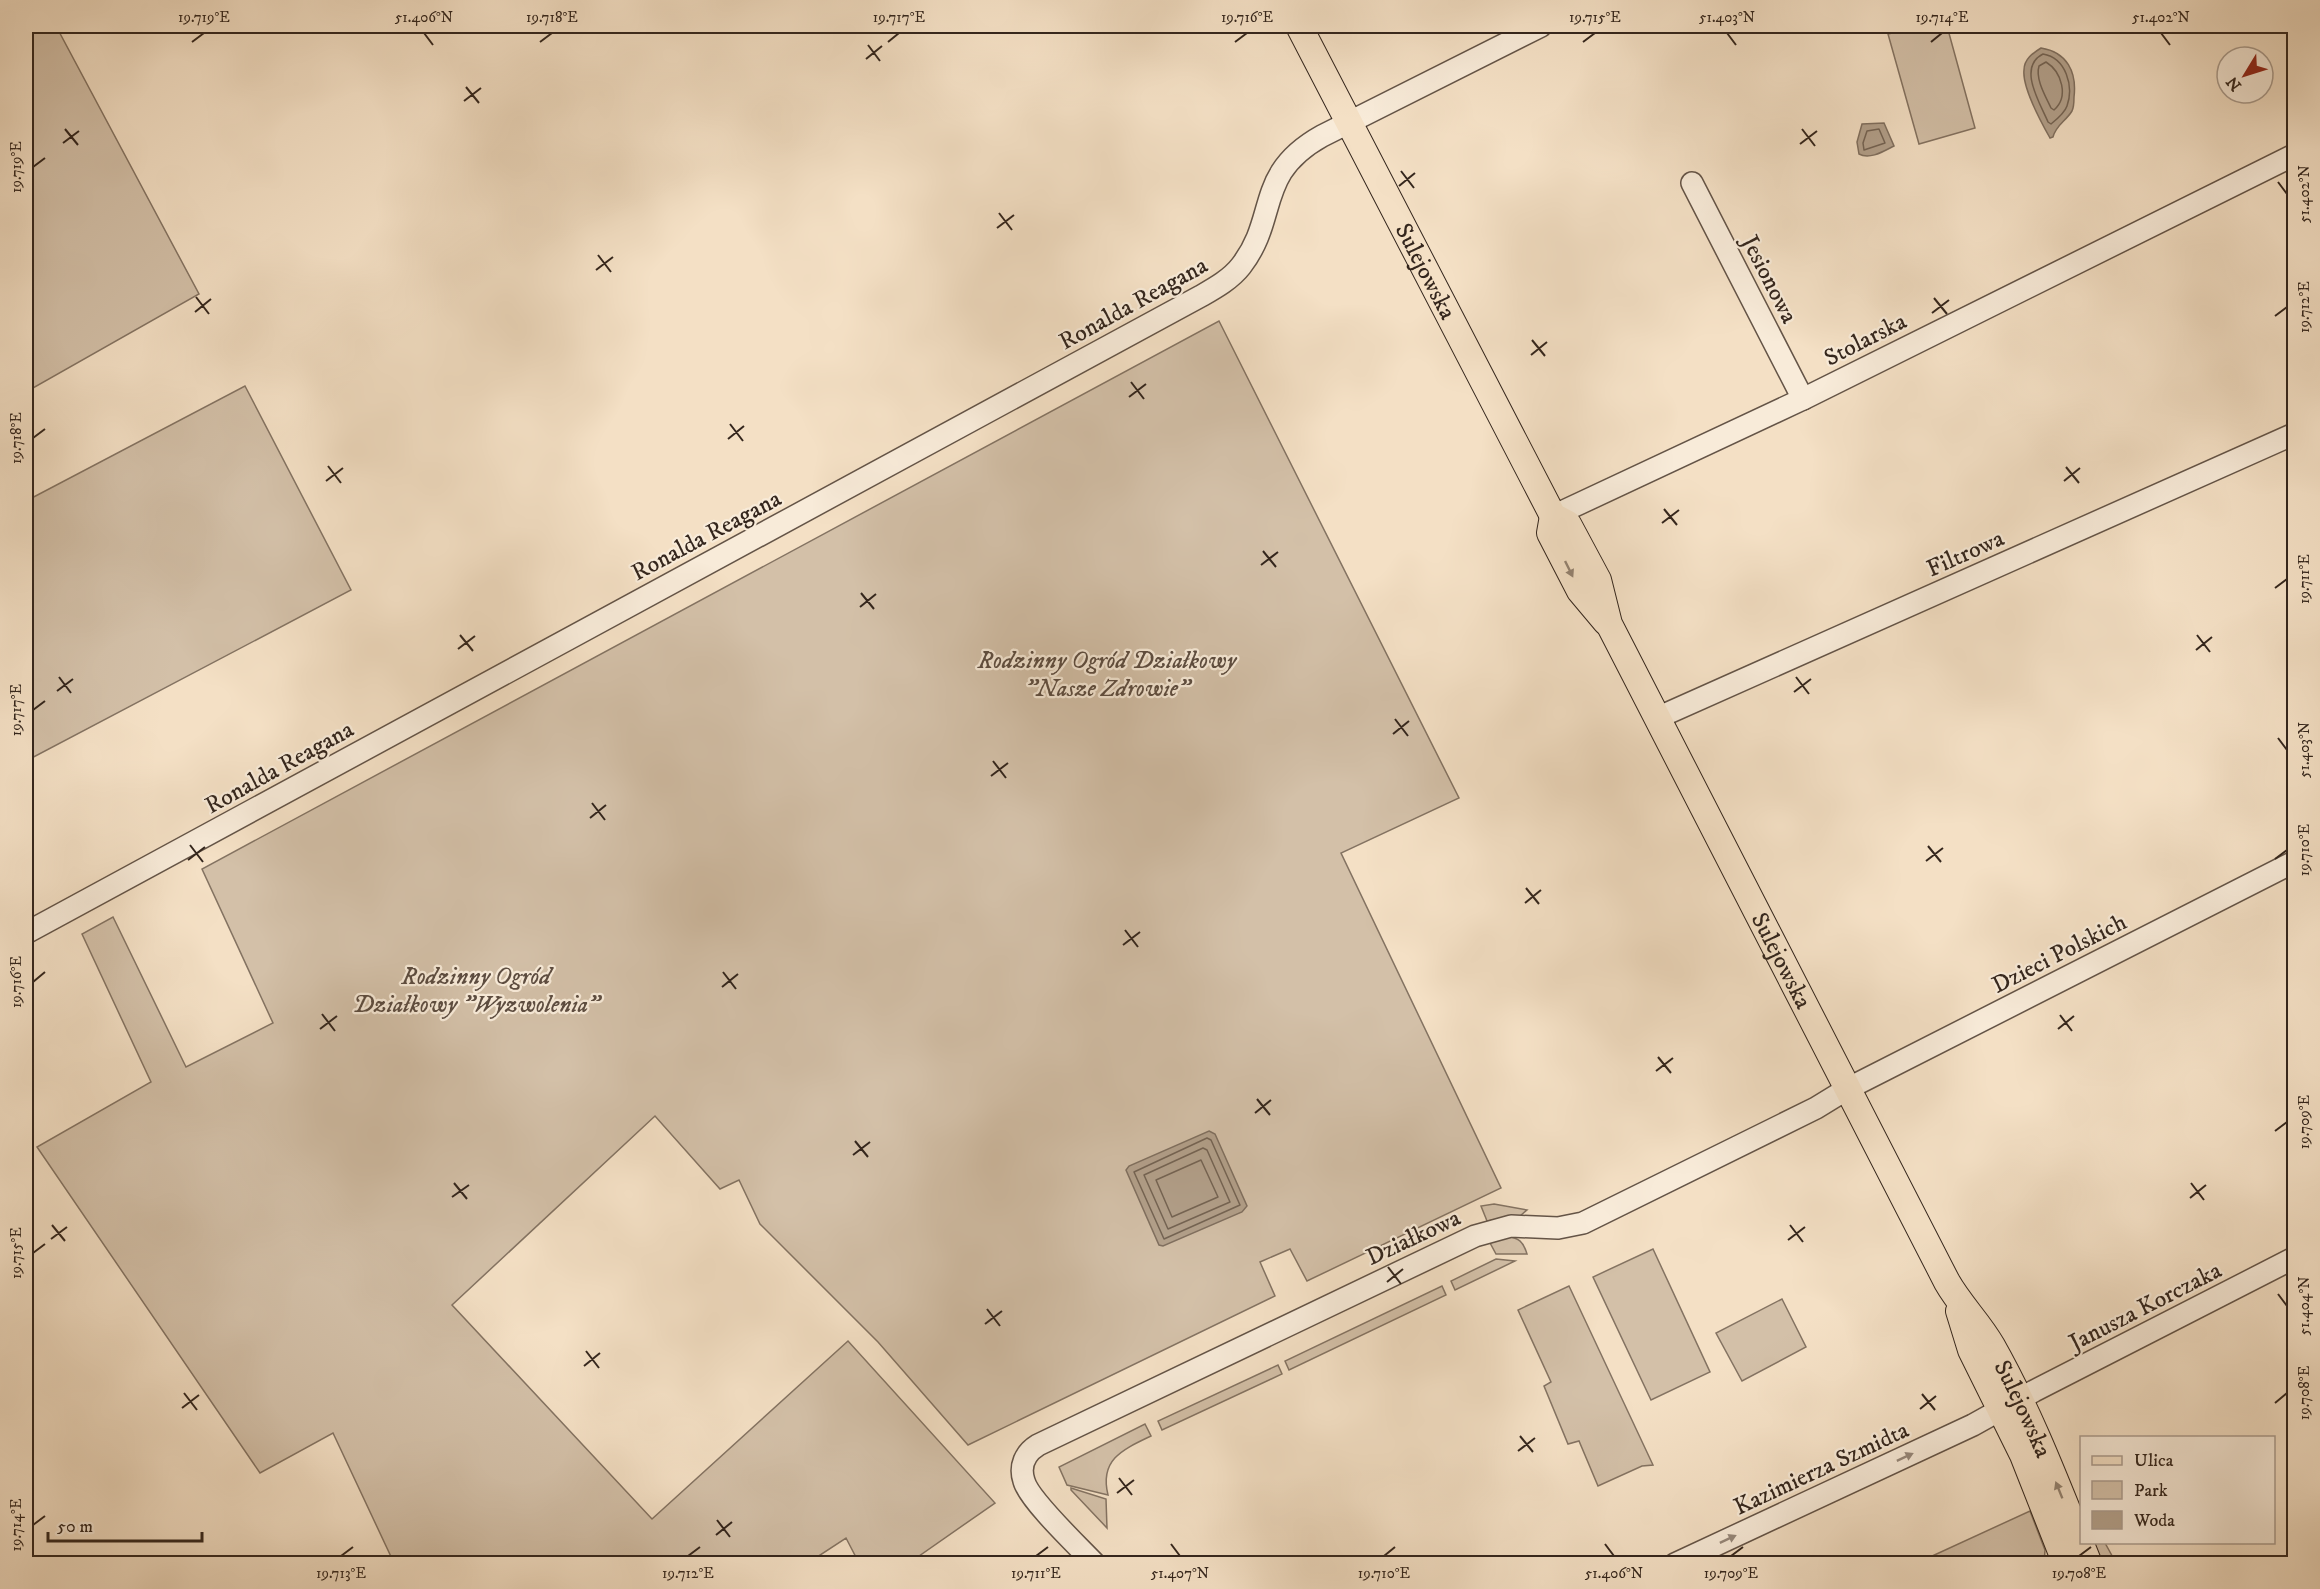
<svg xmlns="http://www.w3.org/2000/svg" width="2320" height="1589" viewBox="0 0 2320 1589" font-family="'IM FELL DW Pica',serif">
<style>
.green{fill:#d3c0a8;stroke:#847362;stroke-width:1.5}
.water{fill:#b3a18c;stroke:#807060;stroke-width:1.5}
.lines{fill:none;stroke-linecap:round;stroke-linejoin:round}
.shore{stroke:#746454;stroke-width:1.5}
.minor-casing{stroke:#645447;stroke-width:24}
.major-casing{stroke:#34261d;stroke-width:28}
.minor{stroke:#f8ebd9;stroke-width:21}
.major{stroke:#f4e0c5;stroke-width:26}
.oneway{fill:#948371}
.oneway2{fill:#96887b}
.ticks{fill:none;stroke:#34261d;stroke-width:2}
.labels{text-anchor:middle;stroke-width:4.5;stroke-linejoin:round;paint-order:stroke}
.street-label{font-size:24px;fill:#34261d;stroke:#f8ebd9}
.park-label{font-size:24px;font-style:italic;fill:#5c4c40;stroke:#f8ebd9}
.neatline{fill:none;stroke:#34261d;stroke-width:2}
.ticks-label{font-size:15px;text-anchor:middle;fill:#34261d}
</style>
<rect width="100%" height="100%" fill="#f4e0c5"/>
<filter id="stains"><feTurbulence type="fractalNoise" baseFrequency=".00333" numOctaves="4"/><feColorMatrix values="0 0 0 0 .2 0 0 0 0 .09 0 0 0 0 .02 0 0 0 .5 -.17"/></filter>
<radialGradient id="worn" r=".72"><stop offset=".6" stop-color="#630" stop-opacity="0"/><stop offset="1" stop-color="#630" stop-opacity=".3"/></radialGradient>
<!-- green -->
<g class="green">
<path d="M26 26H56L199 294 26 392Z"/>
<path d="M1921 26H1947L1975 128 1919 144 1888 34Z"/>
<path d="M1219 321 1459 798 1341 853 1501 1188 1307 1281 1290 1249 1260 1262 1275 1296 968 1445 878 1342 760 1224 739 1180 720 1189 655 1116 452 1305 652 1519 848 1341 995 1503 909 1563H859L846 1538 808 1563H394L333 1433 260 1473 37 1147 151 1082 82 934 113 917 186 1067 273 1023 202 869Z"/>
<path d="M245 386 351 590 26 761V501Z"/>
<path d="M1494 1204 1527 1210 1520 1216 1487 1221 1481 1206Z"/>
<path d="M1506 1236C1519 1238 1523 1241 1527 1254H1496L1489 1241Z"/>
<path d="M1653 1249 1710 1372 1651 1400 1593 1277Z"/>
<path d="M1496 1259 1515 1261 1455 1290 1451 1281Z"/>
<path d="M1442 1286 1446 1295 1289 1370 1285 1361Z"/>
<path d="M1569 1286 1653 1465 1642 1466 1598 1486 1579 1441 1568 1444 1544 1386 1551 1382 1518 1310Z"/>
<path d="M1782 1299 1806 1347 1742 1381 1716 1333Z"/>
<path d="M1278 1365 1282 1374 1162 1430 1158 1421Z"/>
<path d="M1145 1424 1151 1436C1124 1449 1099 1459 1108 1495L1067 1485 1059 1467Z"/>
<path d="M1071 1488 1106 1499 1107 1528 1071 1490Z"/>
<path d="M2030 1511 2045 1550 2044 1563H1917Z"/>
<path d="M2094 1543H2105L2116 1563H2097L2091 1547Z"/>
</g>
<!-- water -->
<g class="water">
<path d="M2041 48C2067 52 2077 72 2074 97 2074 101 2074 107 2072 111 2066 121 2056 125 2053 137L2050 138C2041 122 2022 87 2024 70 2024 59 2033 53 2041 48Z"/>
<path d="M1884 123 1894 146C1884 151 1870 160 1859 154L1857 142 1862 124Z"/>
<path d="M1209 1131 1215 1134 1247 1206 1242 1212 1163 1246 1159 1245 1126 1170 1129 1166Z"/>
</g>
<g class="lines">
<!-- shore -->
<g class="shore">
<path d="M2043 54C2066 58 2074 86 2067 106 2065 112 2056 120 2051 124L2048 122C2040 103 2017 67 2043 54Z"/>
<path d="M2046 62C2062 72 2069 97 2054 110L2051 108C2046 97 2035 79 2039 66Z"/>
<path d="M1879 129 1885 143 1864 150 1863 143 1867 131Z"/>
<path d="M1207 1138 1211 1140 1240 1205 1164 1239 1134 1172Z"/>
<path d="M1203 1148 1207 1150 1230 1202 1168 1229 1144 1175Z"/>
<path d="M1201 1160 1218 1197 1172 1217 1156 1180Z"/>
</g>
<!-- minor casing -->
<g class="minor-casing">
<g id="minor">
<path d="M1692 183 1803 399"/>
<path d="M1553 516 1803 399 2294 155"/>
<path d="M1657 718 2294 434"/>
<path d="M26 933 1201 296C1215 288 1231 279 1241 266 1279 217 1254 174 1322 136L1541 26"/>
<path d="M1095 1564C1079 1547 1029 1500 1024 1481 1019 1466 1025 1453 1038 1445L1475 1236 1511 1226 1558 1228 1583 1223 1816 1108 1847 1089 2294 862"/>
<path d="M1675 1564 1973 1425 2034 1391 2294 1258"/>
</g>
</g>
<!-- major casing -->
<g class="major-casing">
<g id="major">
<path id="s1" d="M1299 26 1553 516 1568 524 1598 580 1609 624 1947 1282C1960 1305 1979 1323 1992 1346 2031 1415 2059 1490 2089 1564"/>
<path d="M1553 516 1550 533 1580 591 1606 622"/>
<path d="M1959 1311 1971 1350 2023 1455 2066 1564"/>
</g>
</g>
<!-- minor -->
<use href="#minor" class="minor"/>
<!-- major -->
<use href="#major" class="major"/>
</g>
<!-- one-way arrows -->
<defs><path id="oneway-solid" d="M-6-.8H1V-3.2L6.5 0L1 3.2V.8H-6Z" transform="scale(1.5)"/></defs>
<g class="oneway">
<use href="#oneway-solid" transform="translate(1569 569) rotate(64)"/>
<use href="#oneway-solid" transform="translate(2059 1490) rotate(-112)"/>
</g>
<g class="oneway2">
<use href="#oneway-solid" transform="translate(1905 1457) rotate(-25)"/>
<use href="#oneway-solid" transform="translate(1728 1539) rotate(-25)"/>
</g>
<!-- ticks -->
<path class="ticks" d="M424 33 433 45M1727 33 1736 45M2161 33 2170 45M192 42 204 33M540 42 552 33M888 42 899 33M1235 42 1247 33M1583 42 1595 33M1931 42 1942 33M868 45 880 61M866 59 882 46M466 87 479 103M464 101 481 88M65 129 78 145M1802 129 1815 146M63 143 79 131M1800 144 1817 131M33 167 45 158M1401 171 1414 188M2278 182 2287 194M1399 186 1415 173M999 213 1012 230M997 228 1014 215M598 255 611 272M596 270 613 257M196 297 209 314M1934 298 1947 314M195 312 211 299M1932 313 1949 300M2275 316 2287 307M1532 340 1545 356M1531 355 1547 342M1131 382 1144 399M1129 397 1146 384M730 424 743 441M33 438 45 429M728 439 744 426M328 466 341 483M2066 467 2079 483M326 481 343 468M2064 481 2080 468M1664 509 1677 525M1662 523 1679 510M1263 551 1276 567M1261 565 1278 552M2275 588 2287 579M861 593 874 609M860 607 876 594M460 635 473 651M2197 635 2210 652M458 649 475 636M2196 650 2212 637M59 677 71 693M1796 677 1809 694M57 691 73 679M1794 692 1811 679M33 710 45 701M1395 719 1408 736M1393 734 1409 721M2278 738 2287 750M993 761 1006 778M991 776 1008 763M592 803 605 820M590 818 606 805M190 845 203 862M1928 846 1941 862M2275 859 2287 850M188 860 205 847M1926 861 1943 848M1526 888 1539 904M1525 903 1541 890M1125 930 1138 947M1123 945 1140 932M723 972 736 989M33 982 45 972M722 987 738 974M322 1014 335 1031M2060 1015 2072 1031M320 1029 337 1016M2058 1029 2074 1016M1658 1057 1671 1073M1656 1071 1673 1058M1257 1099 1270 1115M1255 1113 1271 1100M2275 1131 2287 1122M855 1141 868 1157M853 1155 870 1142M454 1183 467 1199M2191 1183 2204 1200M452 1197 469 1185M2190 1198 2206 1185M52 1225 65 1241M1790 1225 1803 1242M51 1239 67 1227M1788 1240 1805 1227M33 1253 45 1244M1388 1267 1401 1284M1387 1282 1403 1269M2278 1294 2287 1306M987 1309 1000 1326M985 1324 1002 1311M586 1351 599 1368M584 1366 600 1353M184 1393 197 1410M1922 1394 1935 1410M2275 1403 2287 1393M182 1408 199 1395M1920 1409 1936 1396M1520 1436 1533 1452M1518 1451 1535 1438M1119 1478 1132 1495M1117 1493 1134 1480M717 1520 730 1537M33 1525 45 1516M716 1535 732 1522M1171 1544 1180 1556M1605 1544 1614 1556M341 1556 353 1547M688 1556 700 1547M1036 1556 1048 1547M1384 1556 1395 1547M1731 1556 1743 1547M2079 1556 2091 1547"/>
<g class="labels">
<!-- street labels -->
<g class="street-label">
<text dy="8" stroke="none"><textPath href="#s1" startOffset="276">Sulejowska</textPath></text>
<text transform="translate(1770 279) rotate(63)" y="8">Jesionowa</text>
<text transform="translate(1133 303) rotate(-29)" y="8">Ronalda Reagana</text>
<text transform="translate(1865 339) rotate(-27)" y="8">Stolarska</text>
<text transform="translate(706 535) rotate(-28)" y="8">Ronalda Reagana</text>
<text transform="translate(1965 553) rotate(-24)" y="8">Filtrowa</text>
<text transform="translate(279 767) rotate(-29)" y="8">Ronalda Reagana</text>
<text transform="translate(2059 953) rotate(-27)" y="8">Dzieci Polskich</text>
<text dy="8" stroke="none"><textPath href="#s1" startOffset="1056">Sulejowska</textPath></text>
<text transform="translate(1413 1237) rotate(-25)" y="8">Działkowa</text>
<text transform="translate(2145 1306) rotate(-27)" y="8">Janusza Korczaka</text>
<text dy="8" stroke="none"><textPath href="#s1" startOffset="1566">Sulejowska</textPath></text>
<text transform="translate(1821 1468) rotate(-25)" y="8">Kazimierza Szmidta</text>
</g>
<!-- park labels -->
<g class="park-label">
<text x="1107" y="668">Rodzinny Ogród Działkowy<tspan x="1107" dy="28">"Nasze Zdrowie"</tspan></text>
<text x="476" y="984">Rodzinny Ogród<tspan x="476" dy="28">Działkowy "Wyzwolenia"</tspan></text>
</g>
</g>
<!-- margin -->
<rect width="2320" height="1589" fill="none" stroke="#f4e0c5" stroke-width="66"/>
<!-- legend -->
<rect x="2080" y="1436" width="195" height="108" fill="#f8ebd9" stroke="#aa9c8e" stroke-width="1.5"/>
<rect x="2092" y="1456" width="30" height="9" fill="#f4e0c5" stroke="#aa9c8e" stroke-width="1.5"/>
<text x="2134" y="1466" font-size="18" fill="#34261d">Ulica</text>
<rect x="2092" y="1481" width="30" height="18" fill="#d3c0a8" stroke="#aa9c8e" stroke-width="1.5"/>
<text x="2134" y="1496" font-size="18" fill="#34261d">Park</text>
<rect x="2092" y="1511" width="30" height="18" fill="#b3a18c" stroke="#aa9c8e" stroke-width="1.5"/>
<text x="2134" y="1526" font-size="18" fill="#34261d">Woda</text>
<!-- north arrow -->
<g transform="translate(2245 75) rotate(232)"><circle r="28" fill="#f8ebd9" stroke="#aa9c8e" stroke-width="1.5"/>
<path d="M0-4.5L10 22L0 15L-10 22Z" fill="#8f2418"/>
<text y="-9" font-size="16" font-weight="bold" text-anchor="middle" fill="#34261d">N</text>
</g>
<!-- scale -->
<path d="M48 1532v9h154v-9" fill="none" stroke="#34261d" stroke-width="3"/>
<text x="57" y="1532" font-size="18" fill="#34261d" stroke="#f8ebd9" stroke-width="4.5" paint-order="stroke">50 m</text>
<rect x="33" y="33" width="2254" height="1523" class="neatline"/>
<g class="ticks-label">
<text x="204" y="22">19.719°E</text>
<text x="424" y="22">51.406°N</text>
<text x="552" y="22">19.718°E</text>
<text x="899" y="22">19.717°E</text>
<text x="1247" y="22">19.716°E</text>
<text x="1595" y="22">19.715°E</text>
<text x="1727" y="22">51.403°N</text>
<text x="1942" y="22">19.714°E</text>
<text x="2161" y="22">51.402°N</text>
<text transform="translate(16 167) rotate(-90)" y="5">19.719°E</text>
<text transform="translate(2304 194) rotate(-90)" y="5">51.402°N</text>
<text transform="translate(2304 307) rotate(-90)" y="5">19.712°E</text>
<text transform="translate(16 438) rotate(-90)" y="5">19.718°E</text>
<text transform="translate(2304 579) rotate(-90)" y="5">19.711°E</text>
<text transform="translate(16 710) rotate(-90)" y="5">19.717°E</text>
<text transform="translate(2304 750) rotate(-90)" y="5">51.403°N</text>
<text transform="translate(2304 850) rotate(-90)" y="5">19.710°E</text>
<text transform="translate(16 982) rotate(-90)" y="5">19.716°E</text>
<text transform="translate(2304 1122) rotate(-90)" y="5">19.709°E</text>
<text transform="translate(16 1253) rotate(-90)" y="5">19.715°E</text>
<text transform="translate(2304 1306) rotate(-90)" y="5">51.404°N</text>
<text transform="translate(2304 1393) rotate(-90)" y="5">19.708°E</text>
<text transform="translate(16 1525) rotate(-90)" y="5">19.714°E</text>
<text x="341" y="1578">19.713°E</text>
<text x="688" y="1578">19.712°E</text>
<text x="1036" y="1578">19.711°E</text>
<text x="1180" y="1578">51.407°N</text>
<text x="1384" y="1578">19.710°E</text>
<text x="1614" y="1578">51.406°N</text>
<text x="1731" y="1578">19.709°E</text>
<text x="2079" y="1578">19.708°E</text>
</g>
<rect width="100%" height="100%" filter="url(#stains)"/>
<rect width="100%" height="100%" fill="url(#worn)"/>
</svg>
